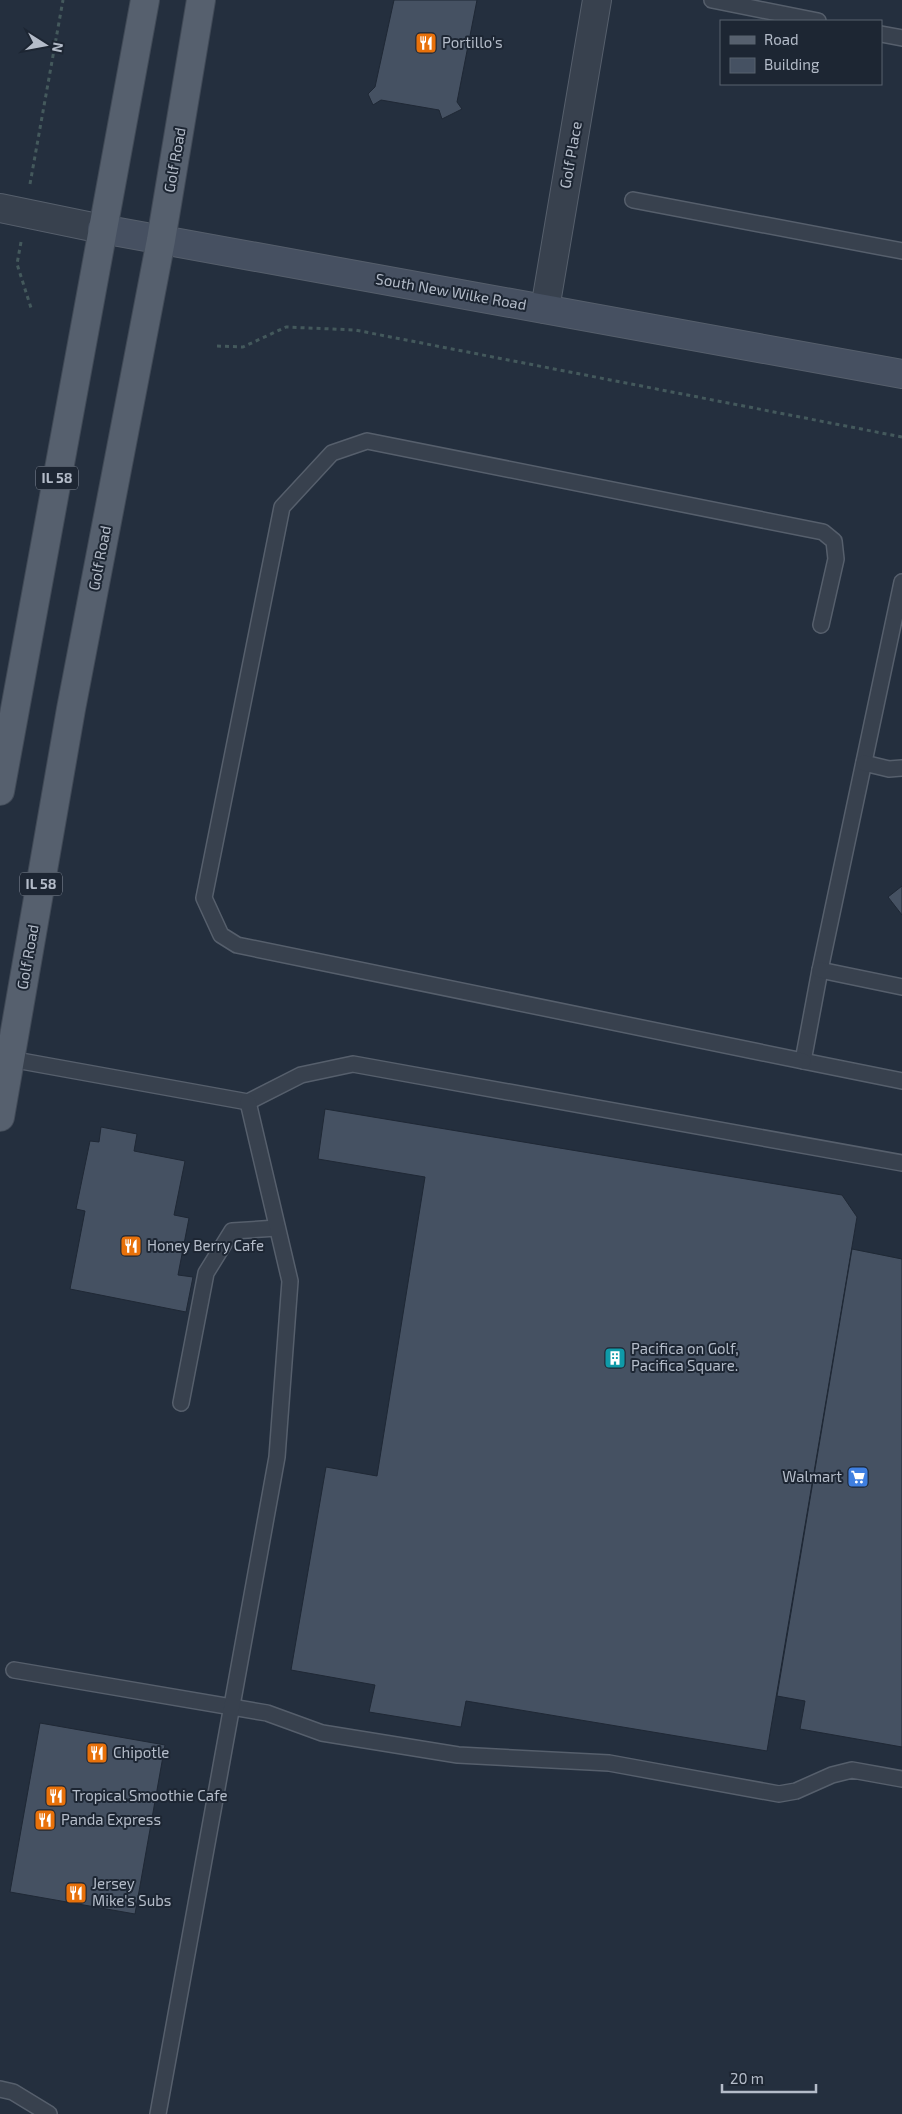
<svg xmlns="http://www.w3.org/2000/svg" width="902" height="2114" viewBox="0 0 902 2114" font-family="'Exo 2',sans-serif">
<style>
.building{fill:#455162;stroke:#1f2835}
.lines{fill:none;stroke-linecap:round;stroke-linejoin:round}
.service-casing{stroke:#565f6c;stroke-width:18}
.minor-casing{stroke:#565f6c;stroke-width:30}
.secondary-casing{stroke:#565f6c;stroke-width:30}
.primary-casing{stroke:#414a57;stroke-width:30}
.path{stroke:#44595c;stroke-width:3;stroke-dasharray:4 4;stroke-linecap:butt}
.service{stroke:#38414e;stroke-width:15}
.minor{stroke:#38414e;stroke-width:28}
.secondary{stroke:#465061;stroke-width:28}
.primary{stroke:#56606e;stroke-width:28}
.labels{text-anchor:middle;stroke-width:4;stroke-linejoin:round;paint-order:stroke}
.shield{fill:#1d2633;stroke:#878f9c;stroke-width:1}
.shield-label{font-size:14px;font-weight:bold;fill:#b4bcc9}
.poi-label{font-size:15px;fill:#b4bcc9;stroke:#1d2633;text-anchor:start}
.street-label{font-size:15px;fill:#b4bcc9;stroke:#1d2633}
</style>
<rect width="100%" height="100%" fill="#242f3e"/>
<!-- building -->
<g class="building">
<path d="M394 0H477L457 102 462 109 442 119 439 110 381 100 373 105 368 94 375 87Z"/>
<path d="M902 886V915L888 897Z"/>
<path d="M325 1109 842 1195 857 1217 767 1751 466 1701 461 1727 369 1712 375 1685 291 1670 326 1467 377 1476 425 1177 318 1159Z"/>
<path d="M101 1127 137 1134 134 1151 185 1161 174 1215 189 1218 178 1275 193 1277 186 1312 70 1289 85 1211 76 1209 90 1141 99 1142Z"/>
<path d="M852 1249 902 1259V1747L800 1729 805 1701 777 1696Z"/>
<path d="M40 1723 165 1745 135 1914 10 1892Z"/>
</g>
<g class="lines">
<!-- service casing -->
<g class="service-casing">
<g id="service">
<path d="M712 0 818 21"/>
<path d="M881 34 902 38"/>
<path d="M633 200 902 251"/>
<path d="M902 582 820 970 803 1061 902 1081"/>
<path d="M864 763 889 769 902 768"/>
<path d="M820 970 902 987"/>
<path d="M10 1059 248 1102 301 1075 353 1064 902 1163"/>
<path d="M803 1061 237 945 221 935 204 898 282 507 332 453 367 441 823 532 834 541 836 559 821 625"/>
<path d="M181 1403 206 1273 232 1231 277 1228"/>
<path d="M14 1670 267 1713 322 1733 458 1755 609 1763 779 1794 796 1791 832 1775 852 1770 902 1779"/>
<path d="M0 2089 13 2092 49 2114"/>
<path d="M158 2114 277 1457 290 1281 248 1102"/>
</g>
</g>
<!-- minor casing -->
<g class="minor-casing">
<g id="minor">
<path d="M0 208 102 229"/>
<path d="M545 309 597 0"/>
</g>
</g>
<!-- secondary casing -->
<g class="secondary-casing">
<path id="secondary" d="M102 229 902 374"/>
</g>
<!-- primary casing -->
<g class="primary-casing">
<g id="primary">
<path d="M0 791 145 0"/>
<path d="M0 1117 71 709 161 240 201 0"/>
</g>
</g>
<!-- path -->
<g class="path">
<path d="M30 184 63 0"/>
<path d="M21 242 17 264 32 311"/>
<path d="M217 346 243 347 286 327 355 330 902 437"/>
</g>
<!-- service -->
<use href="#service" class="service"/>
<!-- minor -->
<use href="#minor" class="minor"/>
<!-- secondary -->
<use href="#secondary" class="secondary"/>
<!-- primary -->
<use href="#primary" class="primary"/>
</g>
<!-- icons -->
<defs>
<g id="restaurant-square" transform="scale(1.125)"><rect x="-9" y="-9" width="18" height="18" rx="4" fill="#e8710a" stroke="#1d2633"/><path d="M-5-6h1v4h1v-4h1v4h1v-4h1v5L-1.5 .5V6h-2V.5L-5-1ZM5-6V6H3V1.5H1.5Q1.5-4 5-6Z" fill="#fff"/></g>
<g id="building-square" transform="scale(1.125)"><rect x="-9" y="-9" width="18" height="18" rx="4" fill="#0f9aa8" stroke="#1d2633"/><path d="M-4-6H4V6H1V3H-1V6H-4ZM-2.5-4.3h1.7v1.8h-1.7ZM.8-4.3h1.7v1.8H.8ZM-2.5-1h1.7V.8h-1.7ZM.8-1h1.7V.8H.8Z" fill="#fff"/></g>
<g id="supermarket-square" transform="scale(1.125)"><rect x="-9" y="-9" width="18" height="18" rx="4" fill="#3f7fe0" stroke="#1d2633"/><path d="M-6-5.5h2.5l.6 2H6L4.5 2H-2.5L-4.4-4H-6ZM-1.5 3.2a1.3 1.3 0 1 0 .1 0ZM3 3.2a1.3 1.3 0 1 0 .1 0Z" fill="#fff"/></g>
</defs>
<g fill-rule="evenodd">
<use href="#restaurant-square" x="426" y="43"/>
<use href="#restaurant-square" x="131" y="1246"/>
<use href="#building-square" x="615" y="1358"/>
<use href="#supermarket-square" x="858" y="1477"/>
<use href="#restaurant-square" x="97" y="1753"/>
<use href="#restaurant-square" x="56" y="1796"/>
<use href="#restaurant-square" x="45" y="1820"/>
<use href="#restaurant-square" x="76" y="1893"/>
</g>
<g class="labels">
<!-- shield labels -->
<g class="shield">
<rect x="36" y="466.5" width="42" height="23" rx="4"/>
<rect x="20" y="872.5" width="42" height="23" rx="4"/>
</g>
<g class="shield-label">
<text x="57" y="483">IL 58</text>
<text x="41" y="889">IL 58</text>
</g>
<!-- poi labels -->
<g class="poi-label">
<text x="442" y="48">Portillo's</text>
<text x="147" y="1251">Honey Berry Cafe</text>
<text x="631" y="1354">Pacifica on Golf,<tspan x="631" dy="17">Pacifica Square.</tspan></text>
<text x="842" y="1482" text-anchor="end">Walmart</text>
<text x="113" y="1758">Chipotle</text>
<text x="72" y="1801">Tropical Smoothie Cafe</text>
<text x="61" y="1825">Panda Express</text>
<text x="92" y="1889">Jersey<tspan x="92" dy="17">Mike's Subs</tspan></text>
</g>
<!-- street labels -->
<g class="street-label">
<text transform="translate(571 155) rotate(-80)" y="5">Golf Place</text>
<text transform="translate(175 160) rotate(-80)" y="5">Golf Road</text>
<text transform="translate(451 292) rotate(10)" y="5">South New Wilke Road</text>
<text transform="translate(100 558) rotate(-79)" y="5">Golf Road</text>
<text transform="translate(28 957) rotate(-80)" y="5">Golf Road</text>
</g>
</g>
<!-- legend -->
<rect x="720" y="20" width="162" height="65" fill="#1d2633" stroke="#59626f"/>
<rect x="730" y="36" width="25" height="8" fill="#56606e" stroke="#59626f"/>
<text x="764" y="45" font-size="15" fill="#b4bcc9">Road</text>
<rect x="730" y="58" width="25" height="15" fill="#455162" stroke="#59626f"/>
<text x="764" y="70" font-size="15" fill="#b4bcc9">Building</text>
<!-- north arrow -->
<g transform="translate(45 45) rotate(101)" stroke="#1d2633" stroke-width="4" paint-order="stroke">
<path d="M0-4L9 19L0 12L-9 19Z" fill="#b4bcc9"/>
<text y="-8" font-size="14" font-weight="bold" text-anchor="middle" fill="#b4bcc9">N</text>
</g>
<!-- scale -->
<path d="M722 2084v8h94v-8" fill="none" stroke="#b4bcc9" stroke-width="2.5"/>
<text x="730" y="2084" font-size="15" fill="#b4bcc9" stroke="#1d2633" stroke-width="4" paint-order="stroke">20 m</text>
</svg>
